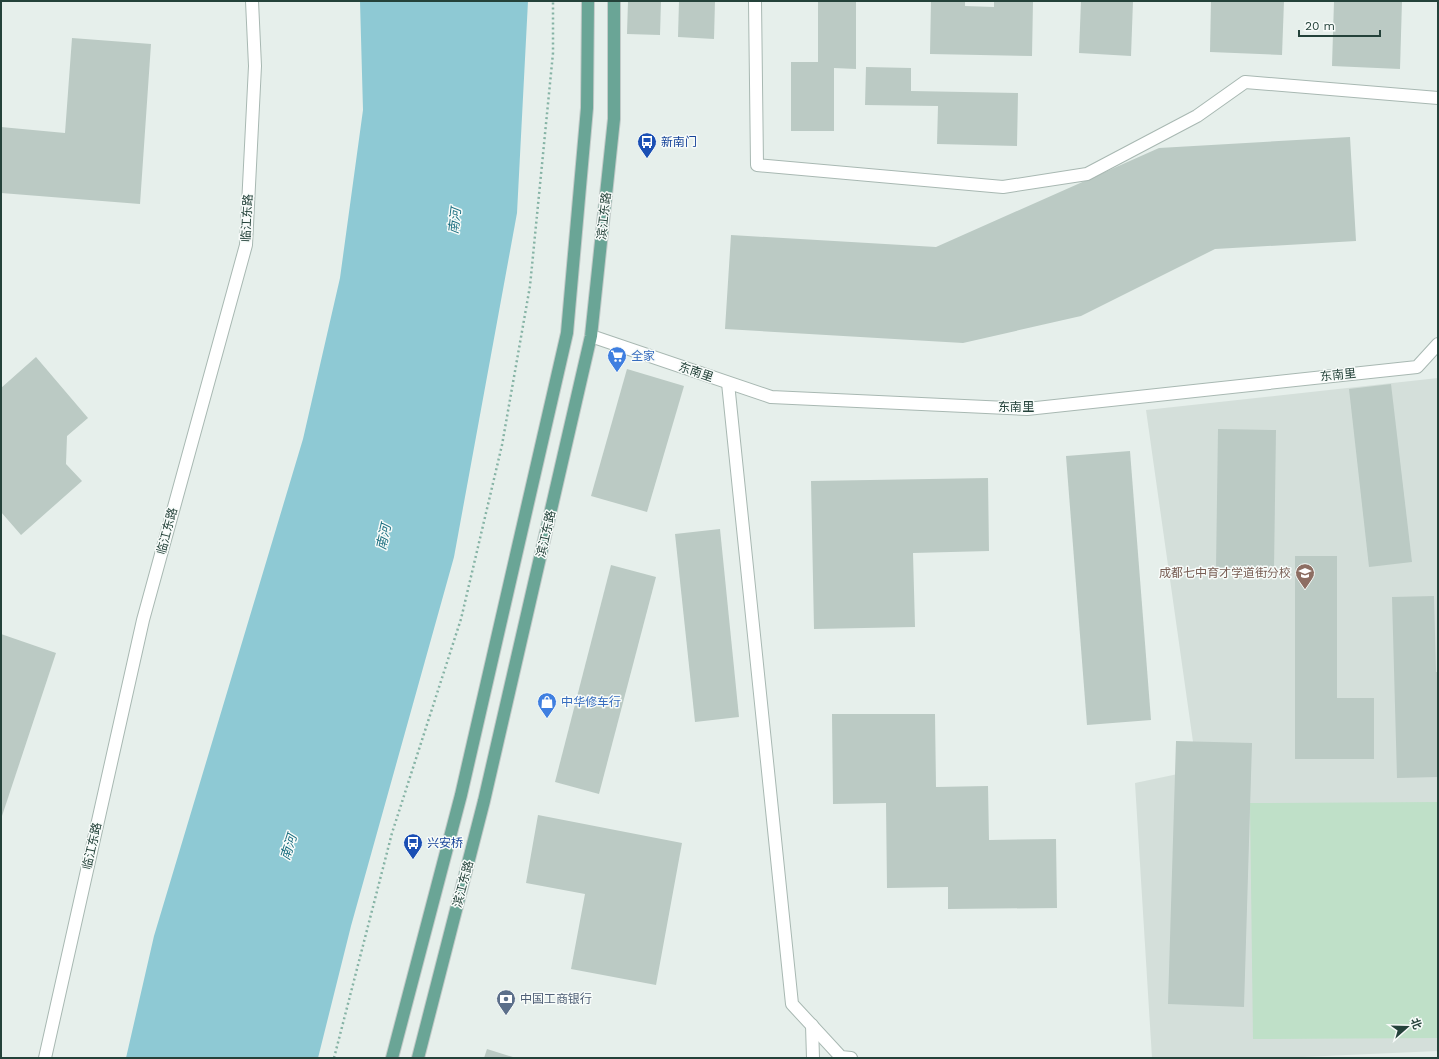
<svg xmlns="http://www.w3.org/2000/svg" width="1439" height="1059" viewBox="0 0 1439 1059" font-family="'Work Sans','Noto Sans SC',sans-serif">
<style>
.built{fill:#d4dfda}
.green{fill:#bfe0c8}
.water{fill:#8ec9d4}
.building{fill:#bbcac4}
.lines{fill:none;stroke-linecap:round;stroke-linejoin:round}
.minor-casing{stroke:#a8b8b2;stroke-width:14}
.major-casing{stroke:#c2cac8;stroke-width:14}
.path{stroke:#86b3a5;stroke-width:2.5;stroke-dasharray:2 3;stroke-linecap:butt}
.minor{stroke:#fff;stroke-width:12}
.major{stroke:#6aa596;stroke-width:12}
.labels{text-anchor:middle;stroke-width:3;stroke-linejoin:round;paint-order:stroke}
.transit-label{font-size:12px;fill:#164399;stroke:#f7fbf9;text-anchor:start}
.street-label{font-size:12px;fill:#24423a;stroke:#f7fbf9}
.shop-label{font-size:12px;fill:#366cbe;stroke:#f7fbf9;text-anchor:start}
.education-label{font-size:12px;fill:#785e54;stroke:#f7fbf9;text-anchor:end}
.service-label{font-size:12px;fill:#4e5e75;stroke:#f7fbf9;text-anchor:start}
.water-label{font-size:13px;font-style:italic;fill:#1c6f80;stroke:#f7fbf9}
</style>
<rect width="100%" height="100%" fill="#e6efeb"/>
<!-- built -->
<path class="built" d="M1438 378V1051L1280 1058H1152L1135 783 1197 770 1146 410Z"/>
<!-- green -->
<path class="green" d="M1438 802V1038L1253 1039 1250 803Z"/>
<!-- water -->
<path class="water" d="M360 1H528L517 213 454 557 351 926 318 1058H126L154 936 303 439 340 278 363 110Z"/>
<!-- building -->
<g class="building">
<path d="M628 1H661L660 35 627 34Z"/>
<path d="M679 1H715L714 39 678 37Z"/>
<path d="M818 1H856V69L834 68V131H791V62H818Z"/>
<path d="M931 1H965V6L994 7V1H1033L1032 56 930 54Z"/>
<path d="M1081 1H1133L1131 56 1079 53Z"/>
<path d="M1211 1H1284L1282 55 1210 52Z"/>
<path d="M1334 1H1402L1400 69 1332 66Z"/>
<path d="M72 38 151 44 140 204 1 193V127L65 133Z"/>
<path d="M866 67 911 68V91L1018 93 1017 146 937 144 938 106 865 105Z"/>
<path d="M1350 137 1356 241 1215 249 1081 316 963 343 725 329 731 235 936 247 1159 148Z"/>
<path d="M36 357 88 418 67 436 66 464 82 481 21 535 1 512V388Z"/>
<path d="M627 369 684 386 647 512 591 496Z"/>
<path d="M1391 384 1412 562 1369 567 1349 389Z"/>
<path d="M1218 429 1276 430 1274 570 1216 569Z"/>
<path d="M1130 451 1151 720 1087 725 1066 456Z"/>
<path d="M988 478 989 551 913 553 915 627 814 629 811 481Z"/>
<path d="M720 529 739 717 695 722 675 534Z"/>
<path d="M1295 556H1337V698H1374V759H1295Z"/>
<path d="M611 565 656 577 599 794 555 782Z"/>
<path d="M1434 596 1436 672H1438V777L1397 778 1392 597Z"/>
<path d="M1 634 56 653 1 819Z"/>
<path d="M832 714H935L936 787 988 786 989 840 1056 839 1057 908 948 909V887L887 888 886 803 833 804Z"/>
<path d="M1176 741 1252 743 1244 1007 1168 1004Z"/>
<path d="M538 815 682 843 656 985 571 969 585 894 526 883Z"/>
<path d="M487 1049 516 1058H484Z"/>
</g>
<g class="lines">
<!-- minor casing -->
<g class="minor-casing">
<g id="minor">
<path d="M755 1 757 165 1003 187 1087 174 1197 116 1245 82 1438 98"/>
<path d="M591 336 771 397 1027 409 1417 367 1438 344"/>
<path d="M728 383 792 1004 841 1057 851 1058"/>
<path d="M812 1025 813 1058"/>
<path d="M45 1058 143 620 246 245 255 66 252 1"/>
</g>
</g>
<!-- major casing -->
<g class="major-casing">
<g id="major">
<path d="M392 1058 461 795 567 333 587 108 588 1"/>
<path d="M418 1058 484 801 591 336 614 119V1"/>
</g>
</g>
<!-- path -->
<path class="path" d="M334 1058 392 833 461 619 502 445 530 286 553 53V1"/>
<!-- minor -->
<use href="#minor" class="minor"/>
<!-- major -->
<use href="#major" class="major"/>
</g>
<!-- icons -->
<defs>
<g id="bus-pin" transform="scale(1)"><path d="M0 17L-7.5 6A9.5 9.5 0 1 1 7.5 6Z" fill="#1a4fb4" stroke="#f7fbf9"/><path d="M-5-6H5V4H4V6H2V4H-2V6H-4V4H-5ZM-3.5-4V0h7V-4ZM-3.5 1.2v1.5H-2V1.2ZM2 1.2v1.5H3.5V1.2Z" fill="#fff"/></g>
<g id="supermarket-pin" transform="scale(1)"><path d="M0 17L-7.5 6A9.5 9.5 0 1 1 7.5 6Z" fill="#3f7fe0" stroke="#f7fbf9"/><path d="M-6-5.5h2.5l.6 2H6L4.5 2H-2.5L-4.4-4H-6ZM-1.5 3.2a1.3 1.3 0 1 0 .1 0ZM3 3.2a1.3 1.3 0 1 0 .1 0Z" fill="#fff"/></g>
<g id="school-pin" transform="scale(1)"><path d="M0 17L-7.5 6A9.5 9.5 0 1 1 7.5 6Z" fill="#8d6e63" stroke="#f7fbf9"/><path d="M0-5L7-2L0 1L-7-2ZM-4 1L0 2.5L4 1V4Q0 6-4 4Z" fill="#fff"/></g>
<g id="shop-pin" transform="scale(1)"><path d="M0 17L-7.5 6A9.5 9.5 0 1 1 7.5 6Z" fill="#3f7fe0" stroke="#f7fbf9"/><path d="M-5-2.5h2.3a2.7 3.5 0 0 1 5.4 0H5L5.5 6h-11ZM-1.5-2.5h3a1.5 2.3 0 0 0-3 0Z" fill="#fff"/></g>
<g id="bank-pin" transform="scale(1)"><path d="M0 17L-7.5 6A9.5 9.5 0 1 1 7.5 6Z" fill="#5c6f8a" stroke="#f7fbf9"/><path d="M-6-4H6V4H-6ZM0-2.3a2.3 2.3 0 1 0 0 4.6a2.3 2.3 0 1 0 0-4.6Z" fill="#fff"/></g>
</defs>
<g fill-rule="evenodd">
<use href="#bus-pin" x="647" y="142"/>
<use href="#supermarket-pin" x="617" y="356"/>
<use href="#school-pin" x="1305" y="573"/>
<use href="#shop-pin" x="547" y="702"/>
<use href="#bus-pin" x="413" y="843"/>
<use href="#bank-pin" x="506" y="999"/>
</g>
<g class="labels">
<!-- transit labels -->
<g class="transit-label">
<text x="661" y="146">新南门</text>
<text x="427" y="847">兴安桥</text>
</g>
<!-- street labels -->
<g class="street-label">
<text transform="translate(604 216) rotate(-84)" y="4">滨江东路</text>
<text transform="translate(247 218) rotate(-87)" y="4">临江东路</text>
<text transform="translate(696 372) rotate(19)" y="4">东南里</text>
<text transform="translate(1338 375) rotate(-6)" y="4">东南里</text>
<text x="1016" y="411">东南里</text>
<text transform="translate(167 531) rotate(-75)" y="4">临江东路</text>
<text transform="translate(546 534) rotate(-77)" y="4">滨江东路</text>
<text transform="translate(92 846) rotate(-77)" y="4">临江东路</text>
<text transform="translate(463 884) rotate(-75)" y="4">滨江东路</text>
</g>
<!-- shop labels -->
<g class="shop-label">
<text x="631" y="360">全家</text>
<text x="561" y="706">中华修车行</text>
</g>
<!-- education labels -->
<g class="education-label">
<text x="1291" y="577">成都七中育才学道街分校</text>
</g>
<!-- service labels -->
<g class="service-label">
<text x="520" y="1003">中国工商银行</text>
</g>
<!-- water labels -->
<g class="water-label">
<text transform="translate(454 221) rotate(-83)" y="5">南河</text>
<text transform="translate(383 537) rotate(-77)" y="5">南河</text>
<text transform="translate(288 847) rotate(-72)" y="5">南河</text>
</g>
</g>
<!-- border -->
<rect width="1439" height="1059" fill="none" stroke="#24423a" stroke-width="4"/>
<!-- north arrow -->
<g transform="translate(1407 1027) rotate(70)" stroke="#f7fbf9" stroke-width="3" paint-order="stroke">
<path d="M0-3L7 15L0 10L-7 15Z" fill="#24423a"/>
<text y="-6" font-size="11" font-weight="bold" text-anchor="middle" fill="#24423a">北</text>
</g>
<!-- scale -->
<path d="M1299 30v6h81v-6" fill="none" stroke="#24423a" stroke-width="2"/>
<text x="1305" y="30" font-size="12" fill="#24423a" stroke="#f7fbf9" stroke-width="3" paint-order="stroke">20 m</text>
</svg>
